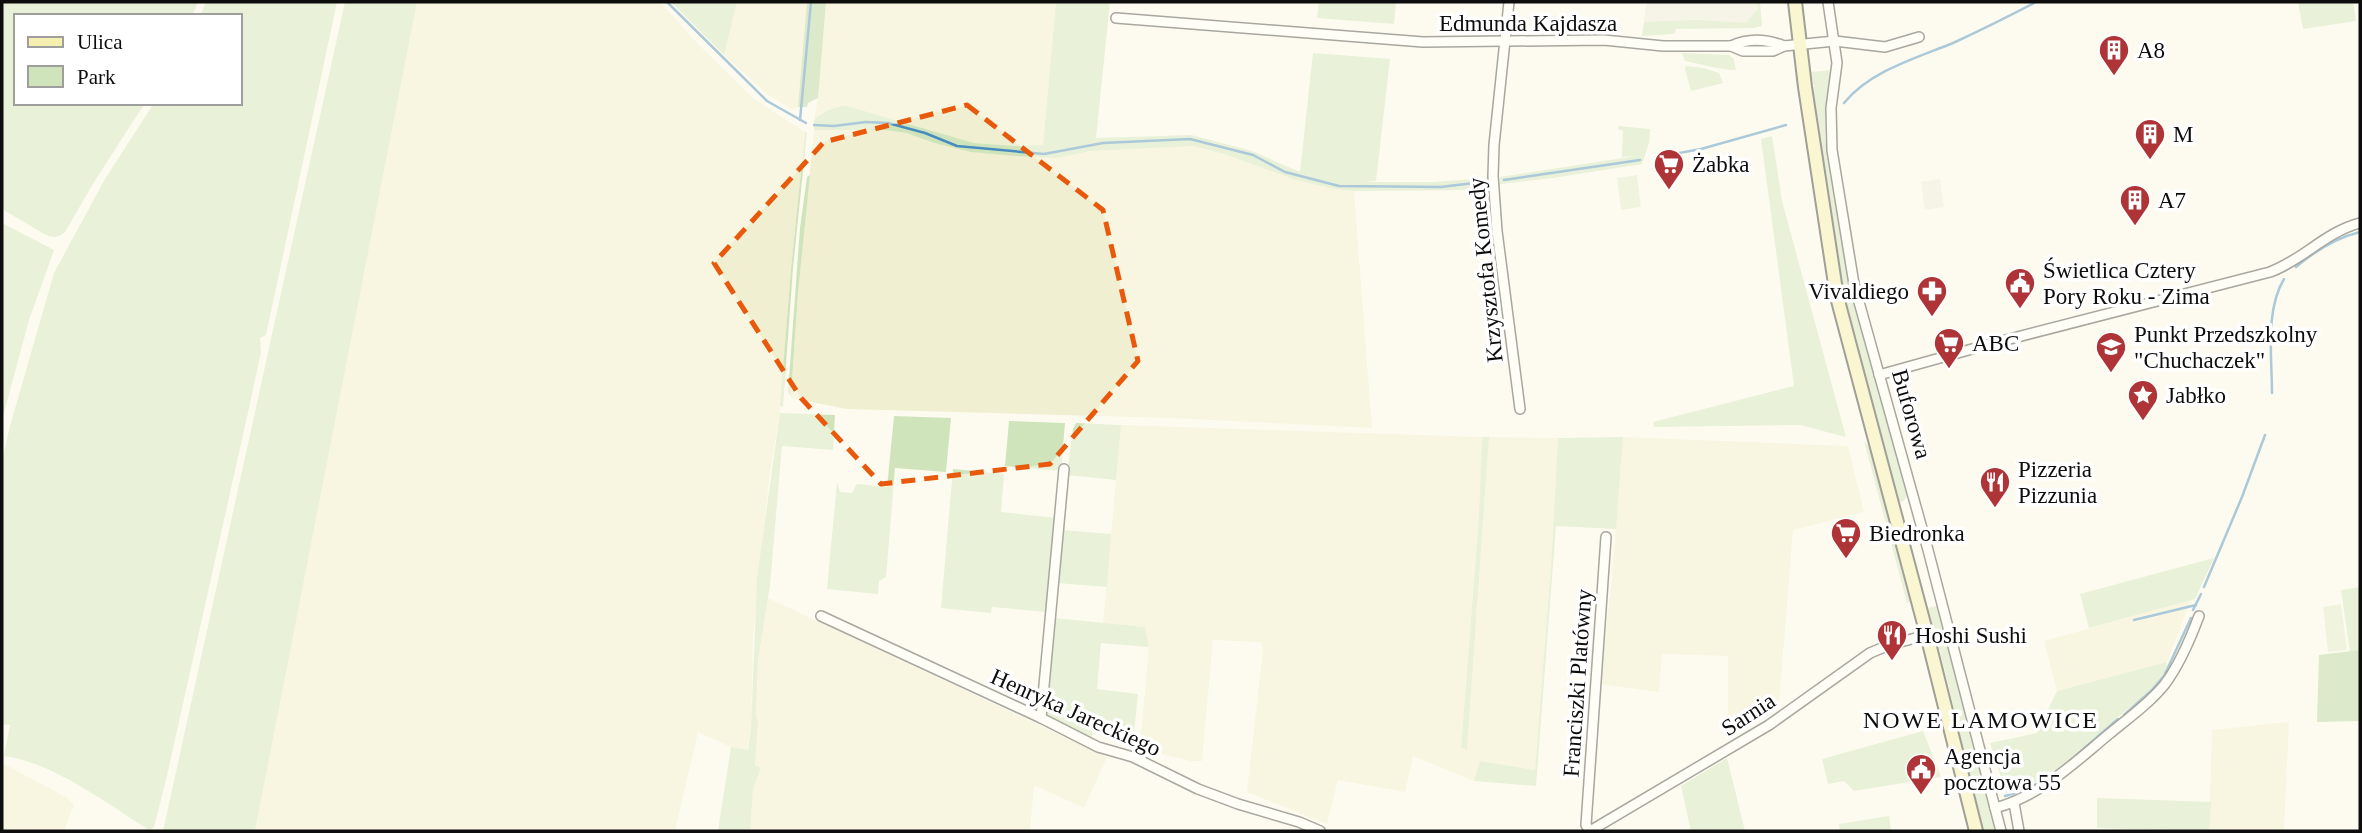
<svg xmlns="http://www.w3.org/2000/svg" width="2362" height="833" viewBox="0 0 2362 833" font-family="'Times New Roman',serif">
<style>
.farmland{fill:#f1efd1}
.green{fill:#d0e4bc}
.forest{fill:#b4d39d}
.pitch{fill:#e1eccd}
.plaza{fill:#ede9de}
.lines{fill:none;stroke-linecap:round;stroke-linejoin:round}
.stream{stroke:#478cbf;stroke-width:2.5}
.street-casing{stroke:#404040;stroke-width:12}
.secondary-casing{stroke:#2f2f2f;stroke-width:16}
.street{stroke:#fff;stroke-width:9}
.secondary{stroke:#f6f0b0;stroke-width:12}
.marked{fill:none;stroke:#e8590c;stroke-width:5;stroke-dasharray:14 9;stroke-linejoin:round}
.labels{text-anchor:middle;stroke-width:7;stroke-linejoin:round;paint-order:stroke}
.street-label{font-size:23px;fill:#0d0d0d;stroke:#fff}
.poi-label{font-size:23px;fill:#0d0d0d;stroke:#fff;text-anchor:start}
.neighbourhood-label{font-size:24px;letter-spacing:2px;fill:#0d0d0d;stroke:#fff}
</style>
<rect width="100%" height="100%" fill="#fdfbef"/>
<!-- farmland -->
<g class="farmland">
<path d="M417 2H660L697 43 753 98 805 132 791 269 780 413 769 479 753 639 751 728 747 750 731 747 698 732 675 831H255Z"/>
<path d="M737 2H807L798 107 793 110 768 95 724 55Z"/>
<path d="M826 2H1056L1043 145 1016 146 974 143 847 106 821 114 814 120 818 98Z"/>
<path d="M814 130H885L906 133 934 143 1057 158 1090 151 1194 146 1224 154 1296 180 1354 191 1372 428 1169 418 847 409 791 398 798 293Z"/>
<path d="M1121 425 1482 437 1479 516 1461 747 1467 749 1489 437 1558 438 1551 566 1535 770 1480 761 1474 781 1413 756 1405 792 1338 780 1327 824 1247 792 1263 649 1261 642 1213 640 1202 761H1191L1162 754 1140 744 1149 647 1145 627 1103 623Z"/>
<path d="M1623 437 1848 446 1864 512 1793 530 1779 705 1733 735 1728 721V656L1662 654 1659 692 1600 684 1612 575Z"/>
<path d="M768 598 1107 757 1084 808 1034 785 1030 831H750L753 789 761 768 755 765 758 721 756 716 758 660Z"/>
<path d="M2191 600 2167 662 2057 691 2044 641Z"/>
<path d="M2289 722 2284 831H2209L2212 730Z"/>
<path d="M2 763 66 797 74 805 64 831H2Z"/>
</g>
<!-- green -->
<g class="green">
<path d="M2 2H198L192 16H16V103H145L94 182 65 232C58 238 54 238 46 235L2 209Z"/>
<path d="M206 2H337L266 335 260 338 261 352 249 408 166 780 154 827 149 830C108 804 52 762 4 756L10 725 2 724V461L10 426 54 273 105 179 154 103H240V16H200Z"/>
<path d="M345 2H417L255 831H163Z"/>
<path d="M671 2H737L724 55Z"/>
<path d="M1056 2H1110L1096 138 1191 135 1252 151 1300 172 1313 53 1390 59 1376 181 1365 182H1433L1487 178V187L1472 190 1354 191 1330 188 1296 180 1224 154 1194 146 1090 151 1057 158 1015 156 971 152 934 143 906 133 885 130H814V120C824 111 833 107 847 106L974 143 1016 146 1043 145Z"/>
<path d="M1319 2H1396L1394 24 1317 18Z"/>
<path d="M1647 2H1760L1762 26 1753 28 1676 29 1675 33 1672 34 1642 36Z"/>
<path d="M2298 2H2353L2356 21 2303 29Z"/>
<path d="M1682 53 1729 55 1734 59 1736 70C1719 70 1702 64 1685 61Z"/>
<path d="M1686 66 1703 68 1719 73 1723 83 1691 91 1685 69Z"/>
<path d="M1832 70 1825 118V139L1841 241 1870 360 1908 494 1904 501 1900 502 1894 488 1840 281 1813 87 1815 86 1813 84 1811 72Z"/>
<path d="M1618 126 1650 129 1649 143 1642 164 1553 178 1500 184V177L1636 156 1622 157 1623 130H1619Z"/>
<path d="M805 132H807L793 268 783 407 780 406 791 269Z"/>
<path d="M1772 136 1782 201 1846 437 1800 425 1654 427 1653 422 1794 386 1761 139Z"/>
<path d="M810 175 798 293 791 396 788 392 800 228 807 177Z"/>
<path d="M2 223 54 250 29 320 2 420Z"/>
<path d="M780 413 835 415 833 450 782 446 770 585 758 660 756 716 758 721 755 765 761 768 753 789 750 831H718L731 747 748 750 751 728 757 579Z"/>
<path d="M894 416 951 418 946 472 895 468 886 577 879 581 878 594 827 589 837 482 840 492 852 493 857 484 887 487Z"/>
<path d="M1009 421 1065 423 1061 471 1005 466Z"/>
<path d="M1076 423 1121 425 1116 480 1067 475 1073 429Z"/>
<path d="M1482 437H1489L1467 749 1461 748 1479 516Z"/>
<path d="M1623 437 1616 529 1556 526 1536 786 1474 781 1480 761 1535 770 1551 566 1558 438Z"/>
<path d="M1864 441 1871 449 1910 602 1907 603Z"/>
<path d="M953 469 1004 474 1001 512 1056 518 1047 612 992 607 991 613 941 608Z"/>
<path d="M1062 530 1111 534 1107 587 1057 583Z"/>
<path d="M2214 558 2195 599 2089 628 2080 594Z"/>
<path d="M2360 587V650L2350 652 2341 590Z"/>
<path d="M1936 606H1937L1996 831H1982C1967 772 1956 712 1940 652L1942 651 1939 650 1928 608Z"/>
<path d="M1054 618 1145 627 1149 647 1101 643 1097 689 1138 694 1133 742 1127 745 1093 731 1092 737 1051 720 1045 712Z"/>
<path d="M2167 662C2165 685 2133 704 2117 718L2118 719C2084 747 2050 783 2006 793L1990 743 2037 733 2057 691Z"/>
<path d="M1923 731 1941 777 1854 791 1844 781 1828 784 1822 759Z"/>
<path d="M1727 758 1745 831H1691L1681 786Z"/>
<path d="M2097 798 2211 802 2209 831 2097 828Z"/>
<path d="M1889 816 1891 831H1840L1839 824Z"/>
</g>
<!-- forest -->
<g class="forest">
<path d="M807 2H826L818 98 808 103 807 107H798Z"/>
<path d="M2360 650V721L2317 722 2319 655Z"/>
</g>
<!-- pitch -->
<g class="pitch">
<path d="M1637 175 1641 207 1621 210 1617 178Z"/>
<path d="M2341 604 2347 650 2328 652 2323 607Z"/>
</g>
<!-- plaza -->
<g class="plaza">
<path d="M1647 2H1756L1758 9 1746 23 1698 20 1644 22Z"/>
<path d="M1940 179 1944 207 1925 210 1921 182Z"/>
</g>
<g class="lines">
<!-- stream -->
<g class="stream">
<path d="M667 2 767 101 806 123"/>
<path d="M1844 103C1870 71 1916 58 1953 43 1981 30 2009 16 2036 2"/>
<path d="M800 120 811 2"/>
<path d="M814 125 834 126 866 122 888 123 925 133 957 146 1044 154 1103 143 1190 139 1253 155 1285 172 1339 186 1441 187 1482 182"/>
<path d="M1663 156 1701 149 1786 125"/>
<path d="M1504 180 1640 160"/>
<path d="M2296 267C2315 251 2335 238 2360 232"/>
<path d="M2272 393C2272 358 2265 310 2284 279"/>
<path d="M2204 587 2242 497 2265 435"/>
<path d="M2193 610 2201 594"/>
<path d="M2134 620 2196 605"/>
<path d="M2124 715 2151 691 2164 676 2191 618"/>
<path d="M2065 765 2118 719"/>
<path d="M2005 796 2023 791 2046 779"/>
</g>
<!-- street casing -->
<g class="street-casing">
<g id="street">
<path d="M1509 2 1494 145 1493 176 1497 231 1520 409"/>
<path d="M1828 2 1837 63 1831 108 1832 150 1854 284 1928 550 2001 831"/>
<path d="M1116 18 1423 42 1604 40 1663 46H1731L1743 51H1773L1784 46 1835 41 1885 47 1919 37"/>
<path d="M1731 46C1748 38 1767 39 1784 46"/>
<path d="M1879 375 1990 344 2270 272C2303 260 2325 232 2360 223"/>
<path d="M821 616 1041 718 1098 747 1133 757 1198 789 1238 804 1299 822 1320 831"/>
<path d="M1041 718 1064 469"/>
<path d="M2014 803 2019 831"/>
<path d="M1995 808C2040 796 2073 764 2108 735 2128 718 2149 704 2165 684 2180 664 2190 640 2199 616"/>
<path d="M1590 831 1769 725 1870 653 1889 645 1927 635"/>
<path d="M1590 831 1586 825 1606 537"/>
</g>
</g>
<!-- secondary casing -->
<g class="secondary-casing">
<path id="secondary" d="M1795 2 1805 87 1837 297 1927 635 1976 831"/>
</g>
<!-- street -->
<use href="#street" class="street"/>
<!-- secondary -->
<use href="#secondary" class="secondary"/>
</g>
<!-- marked area -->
<path d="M0 0H2362V833H0ZM967 105 1103 210 1138 361 1050 464 881 484 801 398 714 263 824 142Z" fill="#fdfbef" fill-opacity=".55" fill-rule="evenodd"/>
<path class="marked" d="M967 105 1103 210 1138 361 1050 464 881 484 801 398 714 263 824 142Z"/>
<!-- icons -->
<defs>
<g id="building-pin" transform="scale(1.575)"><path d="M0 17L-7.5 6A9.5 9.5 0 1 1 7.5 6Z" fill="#ae3437" stroke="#fff"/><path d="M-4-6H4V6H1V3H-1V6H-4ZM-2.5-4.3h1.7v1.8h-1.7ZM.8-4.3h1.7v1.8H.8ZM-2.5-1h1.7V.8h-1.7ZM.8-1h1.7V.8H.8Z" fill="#fff"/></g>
<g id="supermarket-pin" transform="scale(1.575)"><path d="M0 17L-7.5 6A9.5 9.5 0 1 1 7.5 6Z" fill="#ae3437" stroke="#fff"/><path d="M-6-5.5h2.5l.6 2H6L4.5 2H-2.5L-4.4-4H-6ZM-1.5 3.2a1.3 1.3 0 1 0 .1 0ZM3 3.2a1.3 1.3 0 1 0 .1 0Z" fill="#fff"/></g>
<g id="civic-pin" transform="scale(1.575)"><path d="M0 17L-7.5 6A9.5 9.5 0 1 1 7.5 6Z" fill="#ae3437" stroke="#fff"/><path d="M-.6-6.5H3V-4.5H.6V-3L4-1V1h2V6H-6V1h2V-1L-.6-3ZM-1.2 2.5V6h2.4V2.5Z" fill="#fff"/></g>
<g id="pharmacy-pin" transform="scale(1.575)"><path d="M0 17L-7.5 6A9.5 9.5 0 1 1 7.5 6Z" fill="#ae3437" stroke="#fff"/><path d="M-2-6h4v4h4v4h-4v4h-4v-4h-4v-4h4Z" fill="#fff"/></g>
<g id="school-pin" transform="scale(1.575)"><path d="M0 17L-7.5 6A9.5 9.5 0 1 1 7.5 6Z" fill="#ae3437" stroke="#fff"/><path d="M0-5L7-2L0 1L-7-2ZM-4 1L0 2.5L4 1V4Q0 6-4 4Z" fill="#fff"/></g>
<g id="sight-pin" transform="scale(1.575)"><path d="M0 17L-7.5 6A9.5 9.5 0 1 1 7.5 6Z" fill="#ae3437" stroke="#fff"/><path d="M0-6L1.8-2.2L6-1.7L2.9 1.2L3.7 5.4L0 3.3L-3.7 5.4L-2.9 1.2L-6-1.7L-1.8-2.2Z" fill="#fff"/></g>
<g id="restaurant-pin" transform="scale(1.575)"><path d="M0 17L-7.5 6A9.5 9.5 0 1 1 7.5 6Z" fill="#ae3437" stroke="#fff"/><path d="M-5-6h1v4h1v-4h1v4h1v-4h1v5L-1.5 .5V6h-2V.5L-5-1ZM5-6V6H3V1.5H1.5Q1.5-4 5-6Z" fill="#fff"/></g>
</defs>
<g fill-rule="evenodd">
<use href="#building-pin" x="2114" y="50"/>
<use href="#building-pin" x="2150" y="134"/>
<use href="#supermarket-pin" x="1669" y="164"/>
<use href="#building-pin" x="2135" y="200"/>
<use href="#civic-pin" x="2020" y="283"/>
<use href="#pharmacy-pin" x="1932" y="291"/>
<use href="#supermarket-pin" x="1949" y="343"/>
<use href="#school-pin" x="2111" y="347"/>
<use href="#sight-pin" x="2143" y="395"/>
<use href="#restaurant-pin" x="1995" y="482"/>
<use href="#supermarket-pin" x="1846" y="533"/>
<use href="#restaurant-pin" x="1892" y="635"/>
<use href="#civic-pin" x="1921" y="769"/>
</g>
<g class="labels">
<!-- street labels -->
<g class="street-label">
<text x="1528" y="31">Edmunda Kajdasza</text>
<text transform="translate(1485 270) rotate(-96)" y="8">Krzysztofa Komedy</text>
<text transform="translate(1912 414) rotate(74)" y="8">Buforowa</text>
<text transform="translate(1577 683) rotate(-86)" y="8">Franciszki Platówny</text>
<text transform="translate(1076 712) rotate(24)" y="8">Henryka Jareckiego</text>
<text transform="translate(1748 714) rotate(-33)" y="8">Sarnia</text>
</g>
<!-- poi labels -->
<g class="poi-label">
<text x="2137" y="58">A8</text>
<text x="2173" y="142">M</text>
<text x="1692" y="172">Żabka</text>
<text x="2158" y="208">A7</text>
<text x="2043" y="278">Świetlica Cztery<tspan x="2043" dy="26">Pory Roku - Zima</tspan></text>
<text x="1909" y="299" text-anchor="end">Vivaldiego</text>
<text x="2134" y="342">Punkt Przedszkolny<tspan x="2134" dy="26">"Chuchaczek"</tspan></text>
<text x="1972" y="351">ABC</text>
<text x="2166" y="403">Jabłko</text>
<text x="2018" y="477">Pizzeria<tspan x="2018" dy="26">Pizzunia</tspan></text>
<text x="1869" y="541">Biedronka</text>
<text x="1915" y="643">Hoshi Sushi</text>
<text x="1944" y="764">Agencja<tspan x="1944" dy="26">pocztowa 55</tspan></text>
</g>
<!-- neighbourhood labels -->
<g class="neighbourhood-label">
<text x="1981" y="728">NOWE LAMOWICE</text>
</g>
</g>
<!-- border -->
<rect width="2362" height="833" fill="none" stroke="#0d0d0d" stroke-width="7"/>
<!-- legend -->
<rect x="14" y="14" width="228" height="91" fill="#ffffff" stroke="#9e9e9e" stroke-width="2"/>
<rect x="28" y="37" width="35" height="10" fill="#f6f0b0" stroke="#9e9e9e" stroke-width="2"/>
<text x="77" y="49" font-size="21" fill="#0d0d0d">Ulica</text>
<rect x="28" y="66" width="35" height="21" fill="#d0e4bc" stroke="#9e9e9e" stroke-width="2"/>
<text x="77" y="84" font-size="21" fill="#0d0d0d">Park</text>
</svg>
